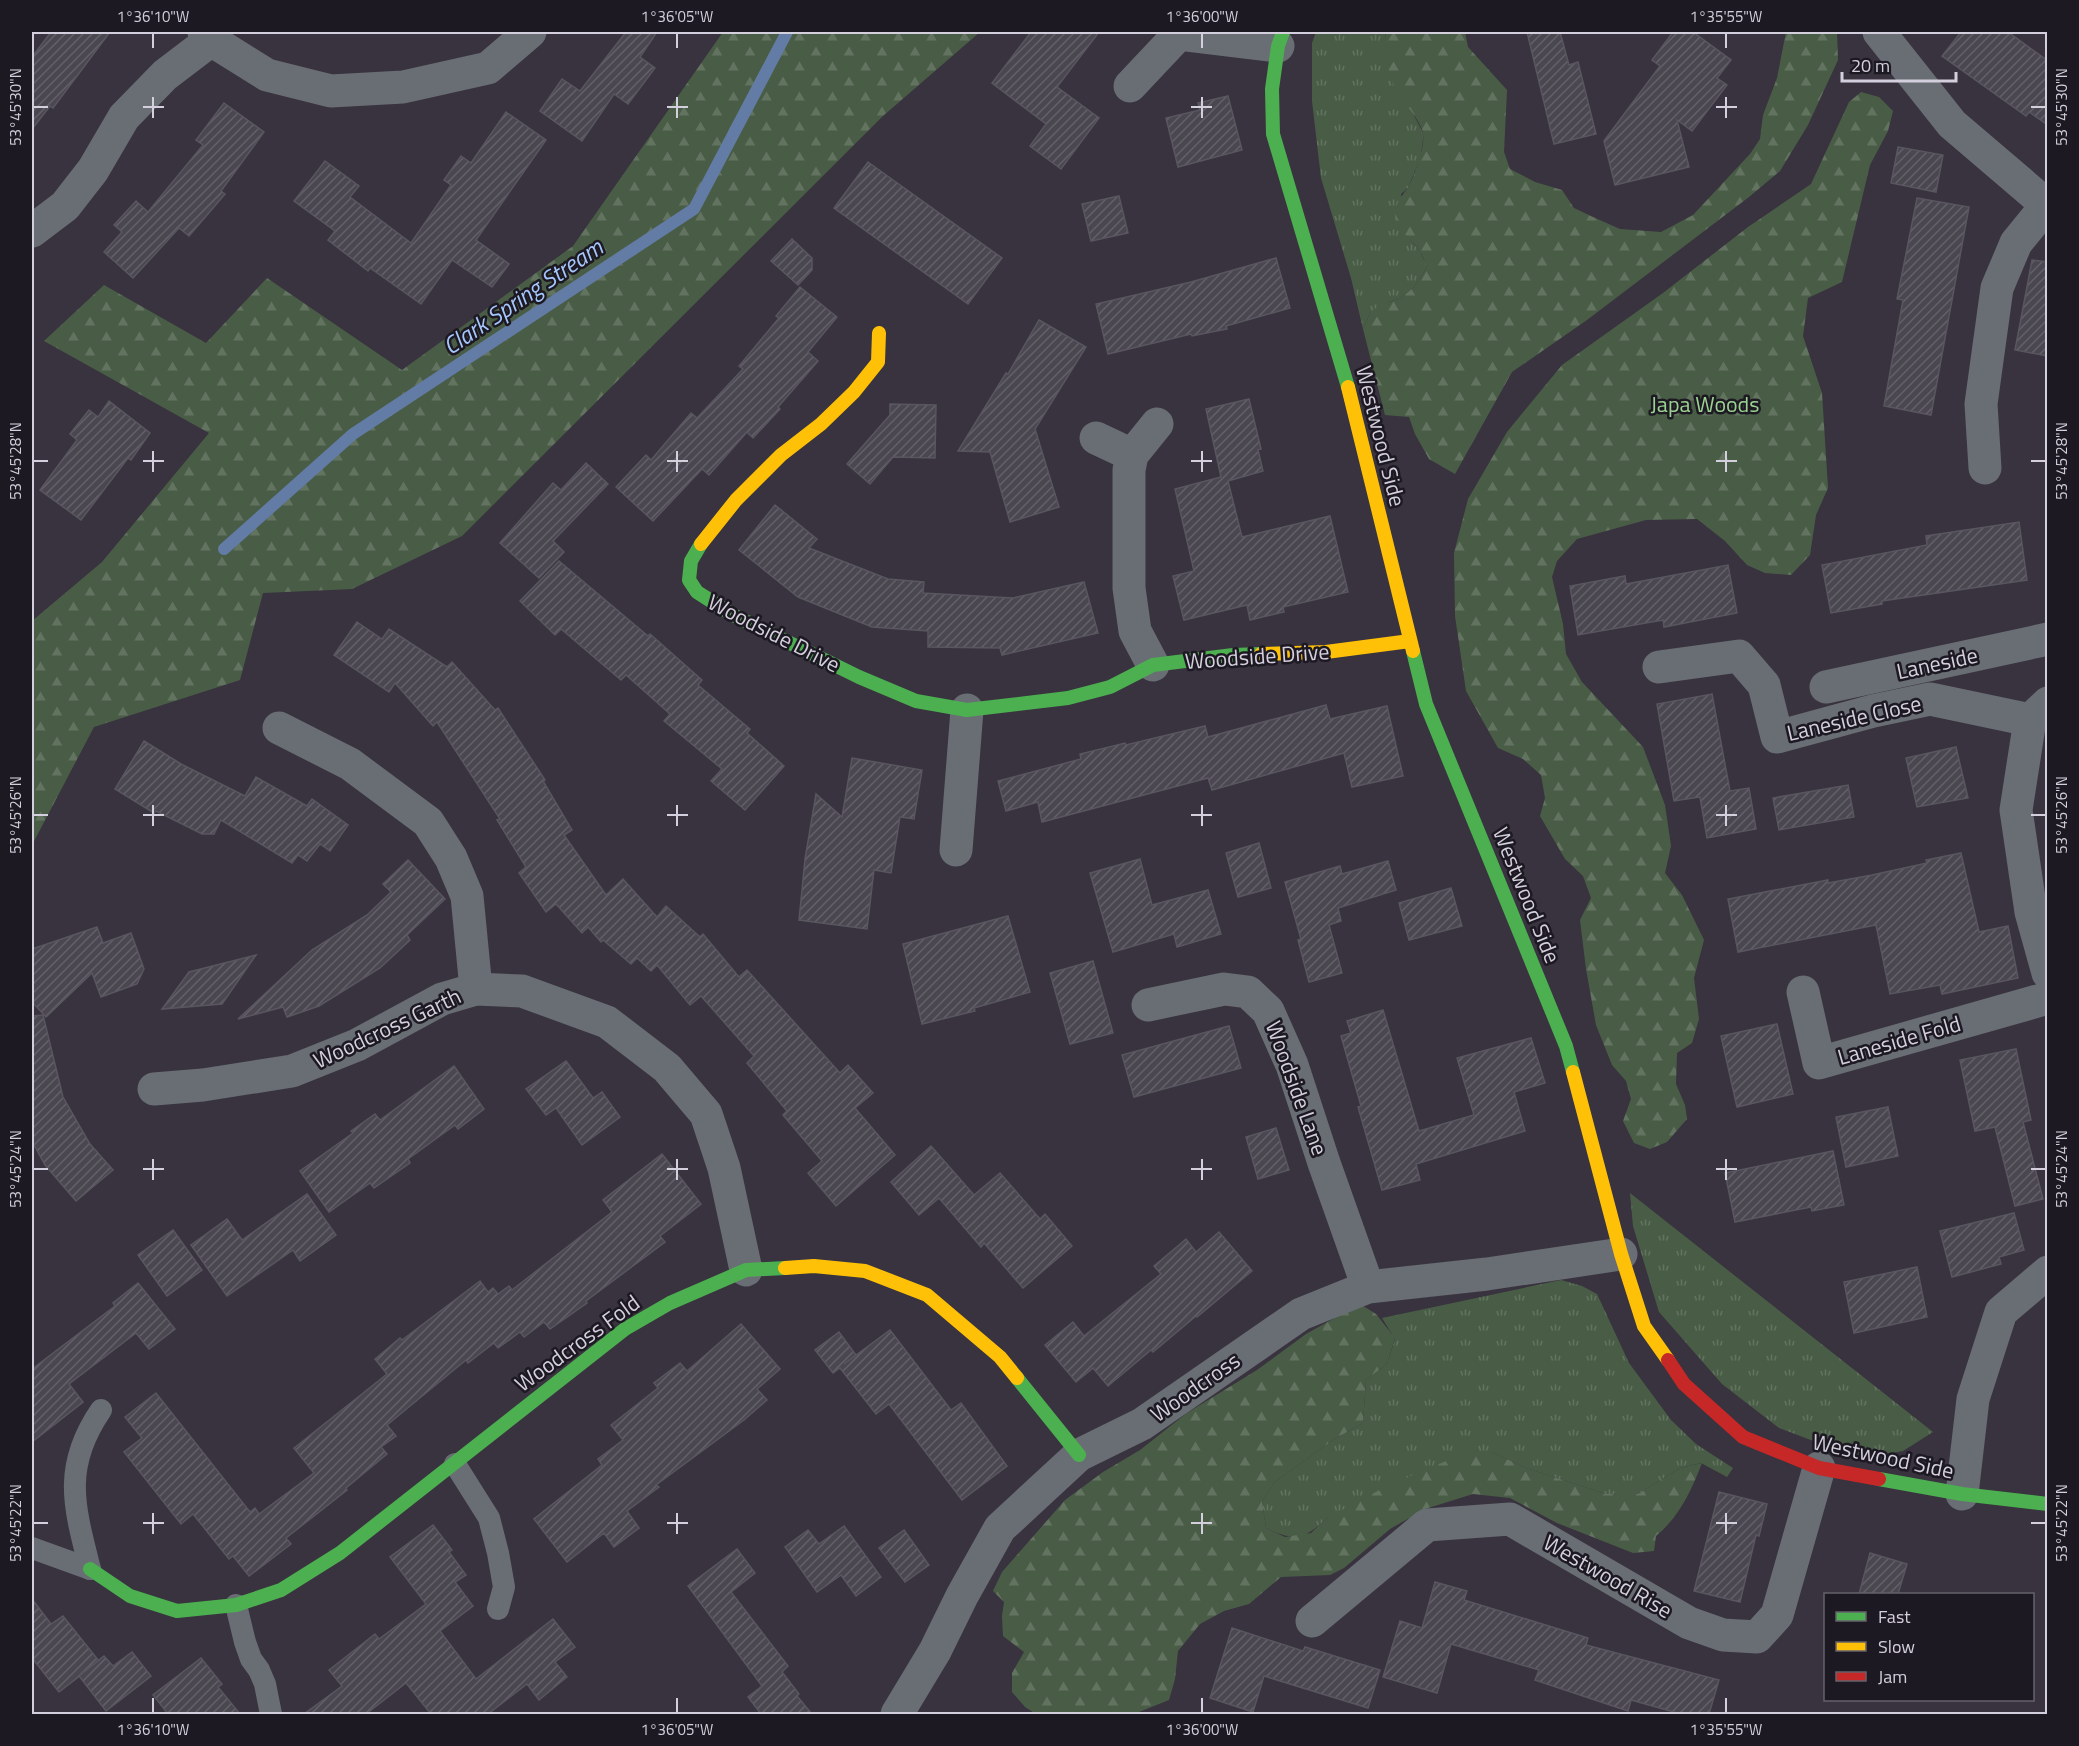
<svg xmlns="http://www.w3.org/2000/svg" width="2079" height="1746" viewBox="0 0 2079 1746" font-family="'Titillium Web',sans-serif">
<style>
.grass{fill:url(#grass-tufts)}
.forest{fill:url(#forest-firs)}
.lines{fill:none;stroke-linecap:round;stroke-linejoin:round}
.stream{stroke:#637ca5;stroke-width:12}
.building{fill:url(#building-hatch);stroke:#595660;stroke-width:1.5}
.lane{stroke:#696d74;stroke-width:22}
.street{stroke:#696d74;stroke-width:33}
.fast{stroke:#4caf50;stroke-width:14}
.slow{stroke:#ffc107;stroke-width:14}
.jam{stroke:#c62828;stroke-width:14}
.ticks{fill:none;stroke:#d4cfdc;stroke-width:2}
.labels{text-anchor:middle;stroke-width:5;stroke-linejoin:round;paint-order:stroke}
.park-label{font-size:22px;fill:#9bd291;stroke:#1d1922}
.street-label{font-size:22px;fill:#d4cfdc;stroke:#1d1922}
.water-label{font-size:24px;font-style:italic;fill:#a6c7fd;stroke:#1d1922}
.neatline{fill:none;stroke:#d4cfdc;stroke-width:2}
.ticks-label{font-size:15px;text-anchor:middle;fill:#d4cfdc}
</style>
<defs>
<pattern id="grass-tufts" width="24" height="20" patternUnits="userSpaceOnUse" patternTransform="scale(1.5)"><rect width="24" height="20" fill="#495d46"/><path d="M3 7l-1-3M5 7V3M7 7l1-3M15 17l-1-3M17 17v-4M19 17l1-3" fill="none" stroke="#627360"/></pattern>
<pattern id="forest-firs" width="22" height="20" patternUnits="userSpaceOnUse" patternTransform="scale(1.5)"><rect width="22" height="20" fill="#495d46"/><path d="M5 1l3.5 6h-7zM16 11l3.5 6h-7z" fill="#627360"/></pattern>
<pattern id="building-hatch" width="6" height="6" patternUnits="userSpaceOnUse" patternTransform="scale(1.5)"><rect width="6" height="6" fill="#4b4751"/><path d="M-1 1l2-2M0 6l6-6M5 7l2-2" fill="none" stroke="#646069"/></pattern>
</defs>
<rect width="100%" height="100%" fill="#38333e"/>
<!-- grass -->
<g class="grass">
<path d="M1316 32H1386L1385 37 1400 96 1407 103 1424 134 1420 159 1408 188 1401 194 1407 236 1420 251 1427 267 1414 287 1401 298 1389 302 1370 313 1363 329 1351 278 1321 178 1312 101V43Z"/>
<path d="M1630 1193 1933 1432 1903 1451 1861 1459 1779 1428 1722 1384 1659 1312 1633 1226Z"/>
<path d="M1561 1280 1582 1286 1597 1294 1629 1363 1671 1420 1696 1444 1733 1468 1727 1477 1701 1463 1680 1468 1638 1494H1606L1526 1468 1492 1452 1327 1518C1305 1539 1295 1542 1266 1528L1262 1501 1275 1482 1333 1440 1363 1423 1366 1380 1387 1364 1395 1339 1382 1318Z"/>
</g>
<!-- forest -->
<g class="forest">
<path d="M723 32H980L883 116 462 536 352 589 263 593 240 680 94 727 32 845V621L102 562 209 433 44 341 104 285 206 343 267 278 402 370 573 246Z"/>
<path d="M1386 32H1465L1468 47 1507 90 1504 152 1510 169 1535 182 1562 190 1574 208 1593 217 1620 229 1661 232 1693 215 1750 154 1760 139 1763 115 1777 78 1786 32H1837L1838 60 1808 125 1780 171 1749 197 1587 320 1512 372 1455 474 1429 459 1415 434 1409 417 1385 415 1363 329 1370 313 1378 306 1401 298 1414 287 1427 267C1424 261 1423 255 1419 250 1413 241 1400 232 1396 221 1392 208 1400 198 1407 189 1414 179 1426 144 1423 132 1418 117 1406 106 1398 93 1388 76 1382 52 1386 32Z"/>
<path d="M1861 92 1879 97 1893 111 1888 131 1870 165 1842 282 1808 298 1803 336 1822 393 1828 488 1816 515 1810 555 1791 575 1765 573 1747 565 1725 541 1697 519 1646 520 1577 539 1557 561 1552 577 1563 624 1566 654 1582 682 1643 747 1665 805 1671 846 1665 873 1682 895 1704 940 1694 978 1699 1019 1692 1043 1677 1053 1676 1084 1685 1105 1687 1119 1667 1142 1650 1149 1634 1143 1623 1121 1631 1099 1626 1081 1612 1065 1596 1025 1586 969 1580 920 1591 898 1583 876 1565 859 1540 816 1545 798 1541 775 1523 759 1498 748 1466 691 1455 616 1454 553 1468 499 1507 432 1562 365 1663 293 1748 227 1811 184 1849 102Z"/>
<path d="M1360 1304 1376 1314 1395 1338 1387 1364 1366 1380 1363 1423 1333 1440 1275 1482 1262 1501 1266 1528 1285 1537 1311 1533 1327 1518 1387 1486 1451 1459 1492 1452 1526 1468 1606 1494H1638L1680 1468 1702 1463C1691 1491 1680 1516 1656 1536L1654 1551 1633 1553 1557 1523 1510 1498 1473 1494 1425 1509 1390 1529 1344 1568 1330 1575 1281 1577 1249 1604 1224 1611 1200 1624 1178 1651 1175 1679 1169 1700 1134 1714H1036L1025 1707 1012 1692V1673L1024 1652 1003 1636 1002 1616 1004 1602 993 1591 1002 1572 1065 1500 1103 1472 1140 1450 1187 1413 1257 1370 1306 1334Z"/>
</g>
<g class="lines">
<!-- stream -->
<path class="stream" d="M224 549 353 434 694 209 787 32"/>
</g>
<!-- building -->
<g class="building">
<path d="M51 32H110L53 108 50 106 32 129V57Z"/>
<path d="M626 32H657L640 57 655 68 628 104 614 94 582 141 540 111 562 79 580 91Z"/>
<path d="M1031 32H1099L1057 87 1099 118 1061 169 1030 146 1046 124 992 83Z"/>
<path d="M1527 32H1560L1569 65 1578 62 1596 134 1554 144Z"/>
<path d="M1673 32H1693L1731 60 1717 78 1727 85 1692 131 1677 120 1689 167 1615 185 1604 141 1660 66 1652 60Z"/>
<path d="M1961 32H2008L2048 61V125L2029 112 2026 116 1942 56Z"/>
<path d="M1228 96 1242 150 1178 167 1166 118 1200 110 1198 103Z"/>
<path d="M224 103 264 132 221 191 225 194 189 236 179 228 133 278 104 252 122 232 114 225 136 201 148 212 203 145 196 140Z"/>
<path d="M506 112 546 140 476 240 509 264 492 287 452 260 421 304 370 268 368 271 328 240 335 231 294 201 325 161 359 186 350 197 411 243 451 185 444 180 461 156 471 163Z"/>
<path d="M1898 147 1943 155 1936 192 1891 183Z"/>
<path d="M868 162 1002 258 968 304 834 208Z"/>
<path d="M1119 196 1128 233 1091 241 1082 204Z"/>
<path d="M1917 198 1969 207 1931 415 1884 406 1903 300 1897 299Z"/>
<path d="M792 239 812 258V270L798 285 771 261Z"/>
<path d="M1276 258 1290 308 1226 326 1227 329 1192 336 1191 334 1108 354 1096 304 1191 282Z"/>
<path d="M2032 260 2048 262V356L2015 350Z"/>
<path d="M800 287 837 317 808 352 818 361 778 407 780 409 753 438 747 432 709 475 702 469 653 521 616 487 646 455 651 460 691 413 697 418 743 369 739 366 779 318 776 316Z"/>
<path d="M1039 320 1086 347 1035 429 1059 507 1010 522 990 452 958 451 1006 373 1008 374Z"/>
<path d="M1249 399 1261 449 1258 450 1263 471 1228 481 1242 537 1330 516 1348 592 1283 607 1284 612 1250 620 1247 605 1184 620 1173 576 1194 571 1175 489 1221 477 1206 409Z"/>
<path d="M109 401 150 433 131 460 128 458 81 520 40 490 77 440 70 434 89 410 98 417Z"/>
<path d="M890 404 936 405 935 458 893 457 870 484 847 464 890 415Z"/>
<path d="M586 463 608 484 553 541 564 552 539 578 500 543 553 483 561 490Z"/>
<path d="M775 505 817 539 809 548 888 579 924 582 923 593 1013 598 1084 582 1098 633 1002 655 1000 648 928 647V631L872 627 798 597 739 550Z"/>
<path d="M2019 522 2027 580 1882 601V604L1831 613 1822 565 1927 545 1926 536Z"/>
<path d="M559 561 648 636 650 634 702 680 698 685 750 729 747 733 784 766 745 810 711 781 722 769 664 721 670 714 626 675 621 680 561 629 555 635 520 601Z"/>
<path d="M1728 565 1737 613 1664 627 1663 620 1578 635 1570 586 1625 576 1626 584Z"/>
<path d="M357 622 382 639 389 629 447 667 452 662 495 710 498 708 545 780 543 781 572 830 564 835 606 895 623 879 657 917 666 906 700 937 703 934 739 977 747 970 840 1073 848 1065 873 1093 855 1108 895 1155 836 1206 808 1173 822 1161 783 1115 787 1111 747 1063 754 1056 701 996 690 1005 657 965 651 971 637 958 631 964 603 940 601 942 588 927 582 933 556 904 546 912 519 873 526 867 497 820 500 819 437 722 433 726 395 683 389 692 334 655Z"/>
<path d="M1712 694 1730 791 1749 788 1756 829 1707 838 1700 797 1674 801 1657 704Z"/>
<path d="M1326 705 1330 719 1387 706 1403 776 1352 787 1344 753 1212 790 1208 778 1042 822 1038 802 1006 811 998 781 1081 759 1080 754 1125 743 1126 745 1205 726 1208 737Z"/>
<path d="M144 741 181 764 245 796 256 777 307 806 312 799 348 825 330 851 320 844 307 861 298 855 292 863 221 820 214 834H202L156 811 154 813 115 789Z"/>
<path d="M1956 747 1968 798 1917 807 1906 758Z"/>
<path d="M852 758 922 770 914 819 900 817 891 873 874 870 867 929 799 920 805 859 816 794 842 817Z"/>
<path d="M1848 785 1854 817 1779 830 1773 798Z"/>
<path d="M1259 843 1271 888 1238 897 1226 853Z"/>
<path d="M1961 853 1979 932 2008 926 2018 978 1942 994 1940 985 1890 994 1876 925 1738 952 1728 899 1828 880V883L1872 875 1927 863 1926 860Z"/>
<path d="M1140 859 1152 905 1208 890 1221 934 1177 947 1174 934 1113 952 1090 873Z"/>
<path d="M408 860 445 899 407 935 410 940 380 968 319 1006 287 1017 283 1007 238 1019 312 950 367 915 391 892 383 884Z"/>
<path d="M1388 861 1396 890 1338 908 1341 921 1329 925 1342 973 1309 982 1298 940 1301 939 1285 882 1340 866 1342 874Z"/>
<path d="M1451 888 1462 926 1409 940 1399 903Z"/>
<path d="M1008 916 1030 992 974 1008 975 1011 922 1024 903 944Z"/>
<path d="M97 927 103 943 131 933 144 969 137 984 101 997 92 973 46 1017 32 1002V949Z"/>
<path d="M256 955 222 1004 162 1009 189 972Z"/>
<path d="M1093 961 1113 1033 1070 1044 1050 973Z"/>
<path d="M1383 1010 1419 1131 1474 1115 1457 1058 1531 1038 1545 1083 1514 1092 1525 1131 1416 1164 1420 1180 1382 1190 1358 1107 1361 1106 1341 1036 1351 1033 1347 1021Z"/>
<path d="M43 1015 63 1097 90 1144 113 1170 76 1201 45 1165 32 1141V1016Z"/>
<path d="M1777 1024 1793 1094 1737 1107 1721 1036Z"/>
<path d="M1229 1026 1241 1068 1134 1097 1122 1055Z"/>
<path d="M2016 1049 2031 1120 2023 1122 2043 1199 2015 1206 1995 1127 1975 1131 1960 1060Z"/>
<path d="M566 1061 593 1098 602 1092 620 1117 582 1145 556 1108 546 1115 526 1089Z"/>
<path d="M454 1066 484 1109 458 1129 455 1125 408 1159 410 1163 374 1188 370 1183 329 1212 300 1171 353 1133 351 1131 375 1114 380 1120Z"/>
<path d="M1888 1107 1898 1156 1846 1167 1836 1117Z"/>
<path d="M1276 1128 1289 1170 1258 1179 1246 1137Z"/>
<path d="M931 1146 974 1195 1000 1173 1040 1219 1045 1214 1072 1246 1023 1288 984 1243 981 1247 939 1198 919 1215 891 1182Z"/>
<path d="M1833 1151 1844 1205 1812 1211 1811 1207 1735 1222 1725 1173Z"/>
<path d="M662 1154 701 1204 660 1236 665 1242 586 1301 587 1303 550 1329 544 1322 524 1337 520 1332 498 1348 494 1343 468 1363 466 1360 387 1425 396 1436 381 1447 387 1454 346 1488 347 1490 286 1538 291 1544 249 1576 233 1556 229 1559 193 1514 181 1524 124 1452 142 1438 125 1417 156 1393 250 1512 255 1508 259 1514 314 1473 294 1448 387 1374 375 1359 400 1338 402 1340 480 1281 488 1292 493 1288 498 1294 509 1286 512 1290 612 1212 603 1200Z"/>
<path d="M307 1194 336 1235 300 1261 293 1250 227 1296 191 1245 227 1219 242 1240Z"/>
<path d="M2014 1213 2024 1250 1999 1257 2001 1264 1952 1277 1940 1231Z"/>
<path d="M173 1230 202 1270 167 1296 138 1255Z"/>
<path d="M1219 1232 1252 1271 1197 1317 1196 1316 1153 1352 1151 1350 1108 1386 1093 1368 1076 1382 1045 1345 1073 1322 1084 1336 1161 1274 1154 1266 1186 1239 1196 1252Z"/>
<path d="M1917 1267 1927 1317 1854 1333 1844 1282Z"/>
<path d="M138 1283 175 1329 149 1349 136 1333 69 1384 83 1402 32 1442V1369L115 1306 113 1303Z"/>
<path d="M741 1324 780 1369 757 1389 767 1400 744 1420 656 1485 659 1487 627 1511 639 1528 614 1547 604 1533 567 1562 534 1519 602 1465 598 1459 623 1440 611 1425 658 1388 654 1383 680 1363 687 1371Z"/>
<path d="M890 1330 951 1410 961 1403 1007 1466 962 1500 889 1404 876 1414 840 1368 833 1373 815 1350 839 1332 856 1355 844 1364Z"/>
<path d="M1719 1492 1767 1504 1759 1536 1756 1535 1740 1602 1694 1591Z"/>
<path d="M433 1525 452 1550 449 1552 466 1575 455 1582 473 1606 440 1631 476 1679 553 1619 575 1647 555 1662 567 1677 539 1700 527 1684 488 1714H431L406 1683 366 1714H304L342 1686 329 1670 375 1634 379 1639 426 1604 390 1557Z"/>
<path d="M844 1526 881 1577 856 1596 841 1575 817 1592 785 1547 808 1530 819 1544Z"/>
<path d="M904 1530 929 1565 905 1582 879 1548Z"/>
<path d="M737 1549 755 1573 731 1592 788 1666 782 1672 799 1694 797 1696 812 1714H761L748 1697 762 1686 688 1586Z"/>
<path d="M1870 1553 1907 1564 1898 1594H1859Z"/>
<path d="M1435 1582 1467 1591 1464 1600 1588 1638 1586 1645 1719 1680 1709 1714H1681L1631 1700 1628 1711 1535 1680 1539 1670 1451 1644 1437 1693 1383 1677 1400 1621 1422 1628Z"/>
<path d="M32 1599 51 1624 63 1616 99 1661 59 1692 32 1658Z"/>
<path d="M1232 1628 1303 1651 1305 1647 1380 1670 1368 1708 1264 1676 1253 1712 1210 1698Z"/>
<path d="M132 1652 151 1676 106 1711 79 1676 104 1656 113 1666Z"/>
<path d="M201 1658 222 1684 218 1687 240 1714H168L153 1695Z"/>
</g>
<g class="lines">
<!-- lane -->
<g class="lane">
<path d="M455 1464 489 1518 498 1553 504 1587 498 1609"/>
<path d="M32 1548 90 1569"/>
<path d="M90 1569C74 1506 62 1467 101 1410"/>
<path d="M236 1605 245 1642 251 1659 259 1670 265 1684 271 1714"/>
</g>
<!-- street -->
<g class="street">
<path d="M204 32 211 40 267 75 331 91 403 87 488 68 530 32"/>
<path d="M1178 32 1179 34 1278 46"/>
<path d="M1879 32 1952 124 2048 206"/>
<path d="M1130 86 1179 34"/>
<path d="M32 231 65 206 93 170 124 117 165 75 211 40"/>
<path d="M1096 438 1132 455"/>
<path d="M1985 468 1981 404 1997 288 2016 243 2047 205"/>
<path d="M1153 665 1135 631 1129 588V470L1132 455 1157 424"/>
<path d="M1659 667 1739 656 1764 685 1777 737 1873 711 1930 699 2030 720"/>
<path d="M1826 687 2048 639"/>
<path d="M2048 703 2030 720 2016 810 2031 912 2048 973"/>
<path d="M279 728 350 764 428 822 451 858 467 896 476 989"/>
<path d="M956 850 967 710"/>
<path d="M1803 992 1819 1063 2048 998"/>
<path d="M1148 1005 1224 989 1248 992 1268 1011 1292 1065 1324 1163 1368 1287"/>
<path d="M154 1089 203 1085 292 1071 357 1045 442 999 476 989 522 991 607 1022 667 1068 706 1114 724 1168 746 1270"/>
<path d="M1962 1494 1973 1399 2001 1312 2048 1272"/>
<path d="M1312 1621 1427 1525 1510 1519 1689 1623 1723 1635 1757 1637 1777 1615 1819 1468"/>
<path d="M897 1714 935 1651 962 1596 1000 1528 1079 1455 1142 1424 1301 1314 1368 1287 1487 1274 1621 1254"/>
</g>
<!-- fast -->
<g class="fast">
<path d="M1283 32 1278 46 1272 89 1273 134 1348 387"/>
<path d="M701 544 691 561 689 580 697 592 733 615 859 677 916 701 967 710 1068 698 1110 687 1153 665 1233 655 1261 654"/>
<path d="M1413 651 1426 704 1566 1046 1573 1072"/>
<path d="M1017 1378 1079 1455"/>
<path d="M1879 1479 1962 1494 2048 1504"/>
<path d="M90 1569 130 1596 177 1611 236 1605 281 1590 340 1553 625 1329 670 1303 746 1270 785 1268"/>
</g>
<!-- slow -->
<g class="slow">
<path d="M1348 387 1413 651"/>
<path d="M701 544 736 500 781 455 821 424 854 392 878 362 879 333"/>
<path d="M1261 654 1326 652 1410 641"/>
<path d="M1573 1072 1621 1254 1644 1326 1668 1360"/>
<path d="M785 1268 814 1266 865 1271 927 1295 1000 1357 1017 1378"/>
</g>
<!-- jam -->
<path class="jam" d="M1668 1360 1684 1384 1743 1437 1819 1468 1879 1479"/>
</g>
<!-- ticks -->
<path class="ticks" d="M153 33V48M677 33V48M1202 33V48M1726 33V48M153 97V118M677 97V118M1202 97V118M1726 97V118M33 107H48M143 107H164M667 107H688M1191 107H1212M1716 107H1737M2031 107H2046M153 451V472M677 451V472M1202 451V472M1726 451V472M33 461H48M143 461H164M667 461H688M1191 461H1212M1716 461H1737M2031 461H2046M153 805V826M677 805V826M1202 805V826M1726 805V826M33 815H48M143 815H164M667 815H688M1191 815H1212M1716 815H1737M2031 815H2046M153 1159V1180M677 1159V1180M1202 1159V1180M1726 1159V1180M33 1169H48M143 1169H164M667 1169H688M1191 1169H1212M1716 1169H1737M2031 1169H2046M153 1513V1534M677 1513V1534M1202 1513V1534M1726 1513V1534M33 1523H48M143 1523H164M667 1523H688M1191 1523H1212M1716 1523H1737M2031 1523H2046M153 1698V1713M677 1698V1713M1202 1698V1713M1726 1698V1713"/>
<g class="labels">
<!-- park labels -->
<g class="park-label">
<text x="1705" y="412">Japa Woods</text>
</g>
<!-- street labels -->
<g class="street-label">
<text transform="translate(1381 436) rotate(76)" y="8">Westwood Side</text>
<text transform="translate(774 633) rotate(27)" y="8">Woodside Drive</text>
<text transform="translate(1257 656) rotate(-4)" y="8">Woodside Drive</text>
<text transform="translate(1937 663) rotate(-12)" y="8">Laneside</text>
<text transform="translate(1854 718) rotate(-13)" y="8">Laneside Close</text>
<text transform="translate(1527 895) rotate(68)" y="8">Westwood Side</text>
<text transform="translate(387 1028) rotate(-25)" y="8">Woodcross Garth</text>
<text transform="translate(1899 1040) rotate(-16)" y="8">Laneside Fold</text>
<text transform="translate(1297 1088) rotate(70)" y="8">Woodside Lane</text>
<text transform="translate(577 1343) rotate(-36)" y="8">Woodcross Fold</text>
<text transform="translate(1195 1387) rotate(-35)" y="8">Woodcross</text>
<text transform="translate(1883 1456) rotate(12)" y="8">Westwood Side</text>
<text transform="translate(1608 1576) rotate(30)" y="8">Westwood Rise</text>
</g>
<!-- water labels -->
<g class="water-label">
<text transform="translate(523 297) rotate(-34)" y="8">Clark Spring Stream</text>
</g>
</g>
<!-- border -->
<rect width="2079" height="1746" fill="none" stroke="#1d1922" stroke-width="66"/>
<!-- legend -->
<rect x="1824" y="1593" width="210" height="108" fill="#1d1922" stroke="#66626c" stroke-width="1.5"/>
<rect x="1836" y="1612" width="30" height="9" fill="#4caf50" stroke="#66626c" stroke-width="1.5"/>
<text x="1878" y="1623" font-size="18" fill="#d4cfdc">Fast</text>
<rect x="1836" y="1642" width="30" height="9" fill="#ffc107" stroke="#66626c" stroke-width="1.5"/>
<text x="1878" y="1653" font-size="18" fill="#d4cfdc">Slow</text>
<rect x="1836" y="1672" width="30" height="9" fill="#c62828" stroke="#66626c" stroke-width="1.5"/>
<text x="1878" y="1683" font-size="18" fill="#d4cfdc">Jam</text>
<!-- scale -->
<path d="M1842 72v9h114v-9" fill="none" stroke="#d4cfdc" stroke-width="3"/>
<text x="1851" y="72" font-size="18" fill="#d4cfdc" stroke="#1d1922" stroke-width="4.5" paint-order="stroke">20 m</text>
<rect x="33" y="33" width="2013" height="1680" class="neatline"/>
<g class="ticks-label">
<text x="153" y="22">1°36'10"W</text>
<text x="677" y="22">1°36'05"W</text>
<text x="1202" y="22">1°36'00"W</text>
<text x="1726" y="22">1°35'55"W</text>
<text transform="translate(16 107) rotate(-90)" y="5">53°45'30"N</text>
<text transform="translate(2062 107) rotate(-90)" y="5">53°45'30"N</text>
<text transform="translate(16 461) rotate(-90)" y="5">53°45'28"N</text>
<text transform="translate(2062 461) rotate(-90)" y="5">53°45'28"N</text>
<text transform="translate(16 815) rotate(-90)" y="5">53°45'26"N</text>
<text transform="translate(2062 815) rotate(-90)" y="5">53°45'26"N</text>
<text transform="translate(16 1169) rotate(-90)" y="5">53°45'24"N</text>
<text transform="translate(2062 1169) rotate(-90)" y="5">53°45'24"N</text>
<text transform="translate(16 1523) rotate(-90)" y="5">53°45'22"N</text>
<text transform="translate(2062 1523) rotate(-90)" y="5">53°45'22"N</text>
<text x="153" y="1735">1°36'10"W</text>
<text x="677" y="1735">1°36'05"W</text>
<text x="1202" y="1735">1°36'00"W</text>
<text x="1726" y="1735">1°35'55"W</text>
</g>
</svg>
